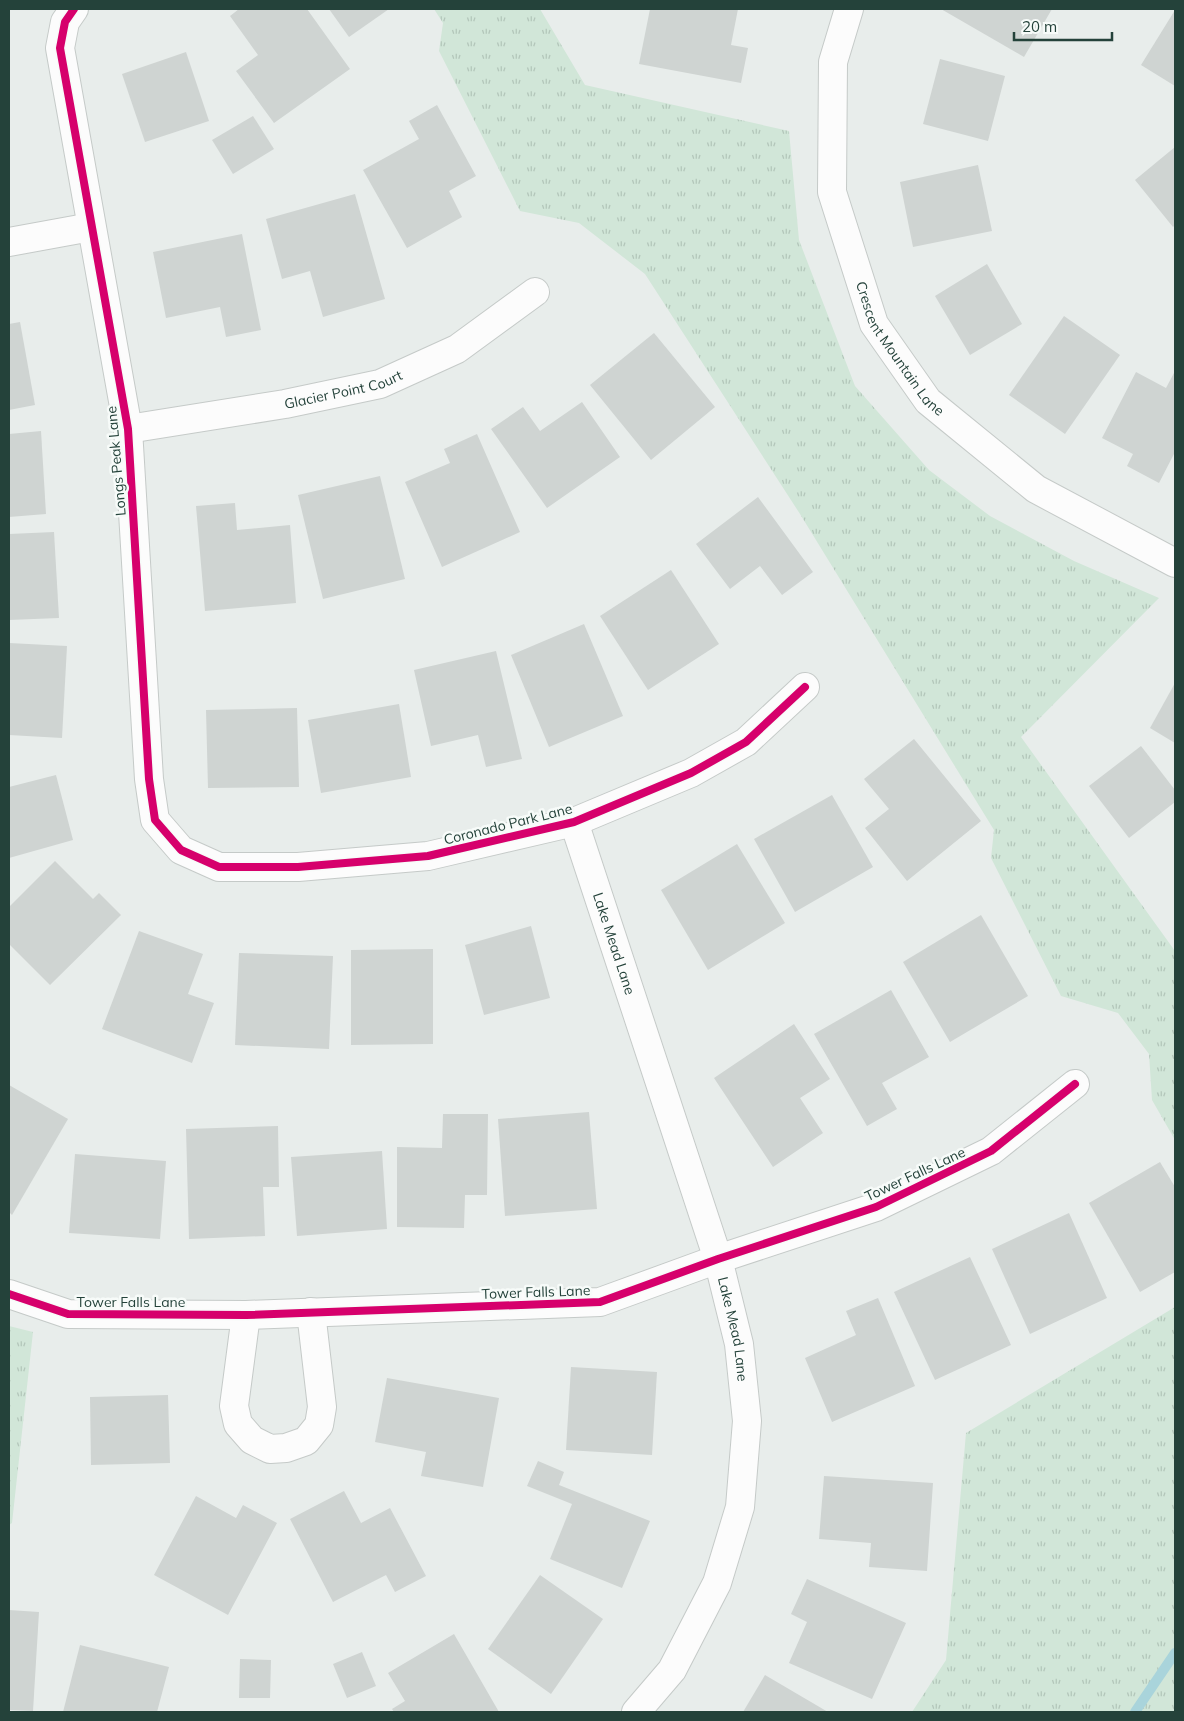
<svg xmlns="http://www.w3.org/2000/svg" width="1184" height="1721" viewBox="0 0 1184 1721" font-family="Mulish,sans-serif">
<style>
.grass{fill:url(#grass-tufts)}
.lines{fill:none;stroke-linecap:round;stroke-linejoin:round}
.stream{stroke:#a9d4db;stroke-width:10}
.building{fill:#cfd4d2}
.street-casing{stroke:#c5cac8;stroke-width:30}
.street{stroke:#fcfcfc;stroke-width:28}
.cycleway-casing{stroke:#f7fbf9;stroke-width:11}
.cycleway{stroke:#d6006c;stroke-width:8}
.labels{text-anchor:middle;stroke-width:5;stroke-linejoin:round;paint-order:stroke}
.street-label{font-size:14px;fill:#24423a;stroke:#f7fbf9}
</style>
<defs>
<pattern id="grass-tufts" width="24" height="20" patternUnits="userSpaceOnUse" patternTransform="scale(1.25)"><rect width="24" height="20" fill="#d1e6d8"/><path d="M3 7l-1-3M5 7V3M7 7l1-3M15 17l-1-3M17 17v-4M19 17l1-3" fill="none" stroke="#b3c6ba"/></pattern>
</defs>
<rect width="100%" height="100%" fill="#e8edeb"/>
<!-- grass -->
<g class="grass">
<path d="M434 9H540L585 85 789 131 799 240 855 386 929 470 990 516 1074 561 1159 598 1021 737 1175 951V1140L1152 1100 1149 1054 1118 1013 1061 996 991 858 994 830 800 514 645 274 579 223 520 211 439 51 443 23Z"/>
<path d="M1175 1307V1712H912L946 1660 966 1433Z"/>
<path d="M9 1326 33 1332 12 1523 9 1525Z"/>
</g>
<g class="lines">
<!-- stream -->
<path class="stream" d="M1135 1712 1175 1653"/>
</g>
<!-- building -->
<g class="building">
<path d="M239 9H307L350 69 274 123 236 71 258 55 230 16Z"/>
<path d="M329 9H389L349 37Z"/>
<path d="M650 9H738L731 45 748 48 741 83 639 64Z"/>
<path d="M941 9H1052L1024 57Z"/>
<path d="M1175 10V86L1141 65Z"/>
<path d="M186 52 209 121 145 142 122 74Z"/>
<path d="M940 59 1005 76 988 141 923 124Z"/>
<path d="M437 105 476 176 449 191 462 217 407 248 363 170 419 139 409 121Z"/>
<path d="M253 116 274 149 233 174 212 140Z"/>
<path d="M1175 147V225L1173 227 1135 180Z"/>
<path d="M978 165 992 231 913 247 900 182Z"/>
<path d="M355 194 385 299 323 317 310 271 282 279 266 219Z"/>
<path d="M242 234 261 330 226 337 220 307 166 318 153 252Z"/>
<path d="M987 264 1022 324 970 355 935 296Z"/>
<path d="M1064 316 1120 355 1065 434 1009 395Z"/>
<path d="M20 322 35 405 9 410V324Z"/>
<path d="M654 333 715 407 651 460 590 385Z"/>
<path d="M1175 371V452L1159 483 1127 466 1133 454 1102 438 1136 372 1166 388Z"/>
<path d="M582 402 620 457 547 508 491 429 523 407 540 431Z"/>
<path d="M41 431 46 514 9 517V434Z"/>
<path d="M477 434 520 532 442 567 405 482 450 463 444 449Z"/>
<path d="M380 476 405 579 323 599 298 495Z"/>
<path d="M758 497 813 572 782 595 760 566 730 589 696 544Z"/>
<path d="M235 503 237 530 290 525 296 603 205 611 196 506Z"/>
<path d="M54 532 59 618 9 620V534Z"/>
<path d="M671 570 719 644 648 690 600 616Z"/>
<path d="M584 624 623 716 549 747 511 655Z"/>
<path d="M9 643 67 646 62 738 9 735Z"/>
<path d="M496 651 522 759 486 767 478 735 431 746 414 670Z"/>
<path d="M1175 683V743L1150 728Z"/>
<path d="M399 704 411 777 321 793 308 720Z"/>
<path d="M297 708 299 787 208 788 206 710Z"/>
<path d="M914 739 981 821 907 881 865 828 889 809 864 779Z"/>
<path d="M1141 746 1175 790V802L1129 838 1089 786Z"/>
<path d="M56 775 73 840 9 858V787Z"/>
<path d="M832 795 873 867 795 912 754 839Z"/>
<path d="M737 844 785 923 708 970 661 890Z"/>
<path d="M55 861 93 899 99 893 121 915 50 985 9 944V907Z"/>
<path d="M981 915 1028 996 950 1042 903 962Z"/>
<path d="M531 926 550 998 484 1015 465 945Z"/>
<path d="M139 931 203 954 188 994 214 1003 192 1063 102 1029Z"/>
<path d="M433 949V1044L351 1045V950Z"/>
<path d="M239 953 333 956 329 1049 235 1045Z"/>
<path d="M891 990 929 1057 882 1083 897 1109 867 1126 814 1034Z"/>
<path d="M794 1024 830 1079 800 1098 823 1133 773 1167 714 1078Z"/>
<path d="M9 1085 68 1119 12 1215 9 1212Z"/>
<path d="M589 1112 597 1209 505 1216 498 1119Z"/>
<path d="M443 1114H488L487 1195H465L464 1228 397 1227V1147L442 1148Z"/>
<path d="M278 1126 279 1187H263L265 1236 189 1239 186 1129Z"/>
<path d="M382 1151 387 1229 297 1236 291 1157Z"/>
<path d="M75 1154 166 1161 160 1239 69 1233Z"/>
<path d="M1160 1162 1175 1187V1272L1140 1292 1089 1203Z"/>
<path d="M1069 1213 1107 1298 1030 1334 992 1249Z"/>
<path d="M970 1257 1011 1345 935 1380 894 1292Z"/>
<path d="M878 1298 915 1386 832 1422 805 1358 856 1335 846 1311Z"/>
<path d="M571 1367 657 1372 652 1455 566 1450Z"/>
<path d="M387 1378 499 1398 483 1487 421 1476 426 1452 375 1442Z"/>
<path d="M168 1395 170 1463 91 1465 90 1397Z"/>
<path d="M538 1461 564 1472 559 1485 650 1521 622 1588 550 1559 572 1504 527 1486Z"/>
<path d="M824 1476 933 1483 927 1571 869 1567 871 1543 819 1539Z"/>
<path d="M344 1491 361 1523 390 1508 426 1576 395 1592 386 1575 333 1602 290 1519Z"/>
<path d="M196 1496 236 1518 243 1505 277 1523 228 1615 154 1575Z"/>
<path d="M540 1575 603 1619 551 1694 488 1649Z"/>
<path d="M807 1579 906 1623 872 1699 789 1663 807 1622 791 1614Z"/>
<path d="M9 1610 39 1612 33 1711 9 1710Z"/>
<path d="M454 1634 499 1712H394L392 1709 405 1701 388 1673Z"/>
<path d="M80 1645 169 1667 157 1712H63Z"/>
<path d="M362 1652 376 1686 347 1698 333 1664Z"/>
<path d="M240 1659 271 1660 270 1698H239Z"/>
<path d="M765 1675 828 1712H743Z"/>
</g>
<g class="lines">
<!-- street casing -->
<g class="street-casing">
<g id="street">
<path d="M74 9 65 22 60 48 128 429 149 779 155 820 181 850 219 867H298L428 856 574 822 691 773 746 742 805 687"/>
<path id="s1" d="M849 9 833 62 832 192 874 324 928 401 1036 489 1175 563"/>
<path d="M9 242 91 227"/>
<path id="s2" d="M128 429 285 404 380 384 457 349 535 292"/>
<path id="s3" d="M574 822 718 1259 739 1344 747 1421 740 1507 717 1583 672 1670 636 1712"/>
<path d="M9 1294 68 1314 246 1315 600 1302 718 1259 876 1207 991 1151 1075 1084"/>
<path d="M246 1315 234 1406 238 1424 252 1440 270 1449 286 1448 306 1441 319 1425 322 1407 311 1312"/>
</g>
</g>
<!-- street -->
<use href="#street" class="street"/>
<!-- cycleway casing -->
<g class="cycleway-casing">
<g id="cycleway">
<path d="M74 9 65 22 60 48 128 429 149 779 155 820 181 850 219 867H298L428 856 574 822 691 773 746 742 805 687"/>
<path d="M9 1294 68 1314 246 1315 600 1302 718 1259 876 1207 991 1151 1075 1084"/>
</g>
</g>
<!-- cycleway -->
<use href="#cycleway" class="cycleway"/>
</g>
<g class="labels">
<!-- street labels -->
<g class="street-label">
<text dy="5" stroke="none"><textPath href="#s1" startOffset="358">Crescent Mountain Lane</textPath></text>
<text dy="5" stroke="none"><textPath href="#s2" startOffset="219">Glacier Point Court</textPath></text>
<text transform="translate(116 461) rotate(-95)" y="5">Longs Peak Lane</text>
<text transform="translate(508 824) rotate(-14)" y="5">Coronado Park Lane</text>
<text dy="5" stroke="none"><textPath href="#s3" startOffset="128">Lake Mead Lane</textPath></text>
<text transform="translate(915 1174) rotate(-25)" y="5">Tower Falls Lane</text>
<text transform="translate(536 1292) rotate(-2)" y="5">Tower Falls Lane</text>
<text x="131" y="1307">Tower Falls Lane</text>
<text dy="5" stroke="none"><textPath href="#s3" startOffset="532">Lake Mead Lane</textPath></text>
</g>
</g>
<!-- border -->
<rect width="1184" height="1721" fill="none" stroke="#24423a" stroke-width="20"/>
<!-- scale -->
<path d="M1014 32v8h98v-8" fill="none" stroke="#24423a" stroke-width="2.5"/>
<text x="1022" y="32" font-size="15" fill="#24423a" stroke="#f7fbf9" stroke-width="4" paint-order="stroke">20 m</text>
</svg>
